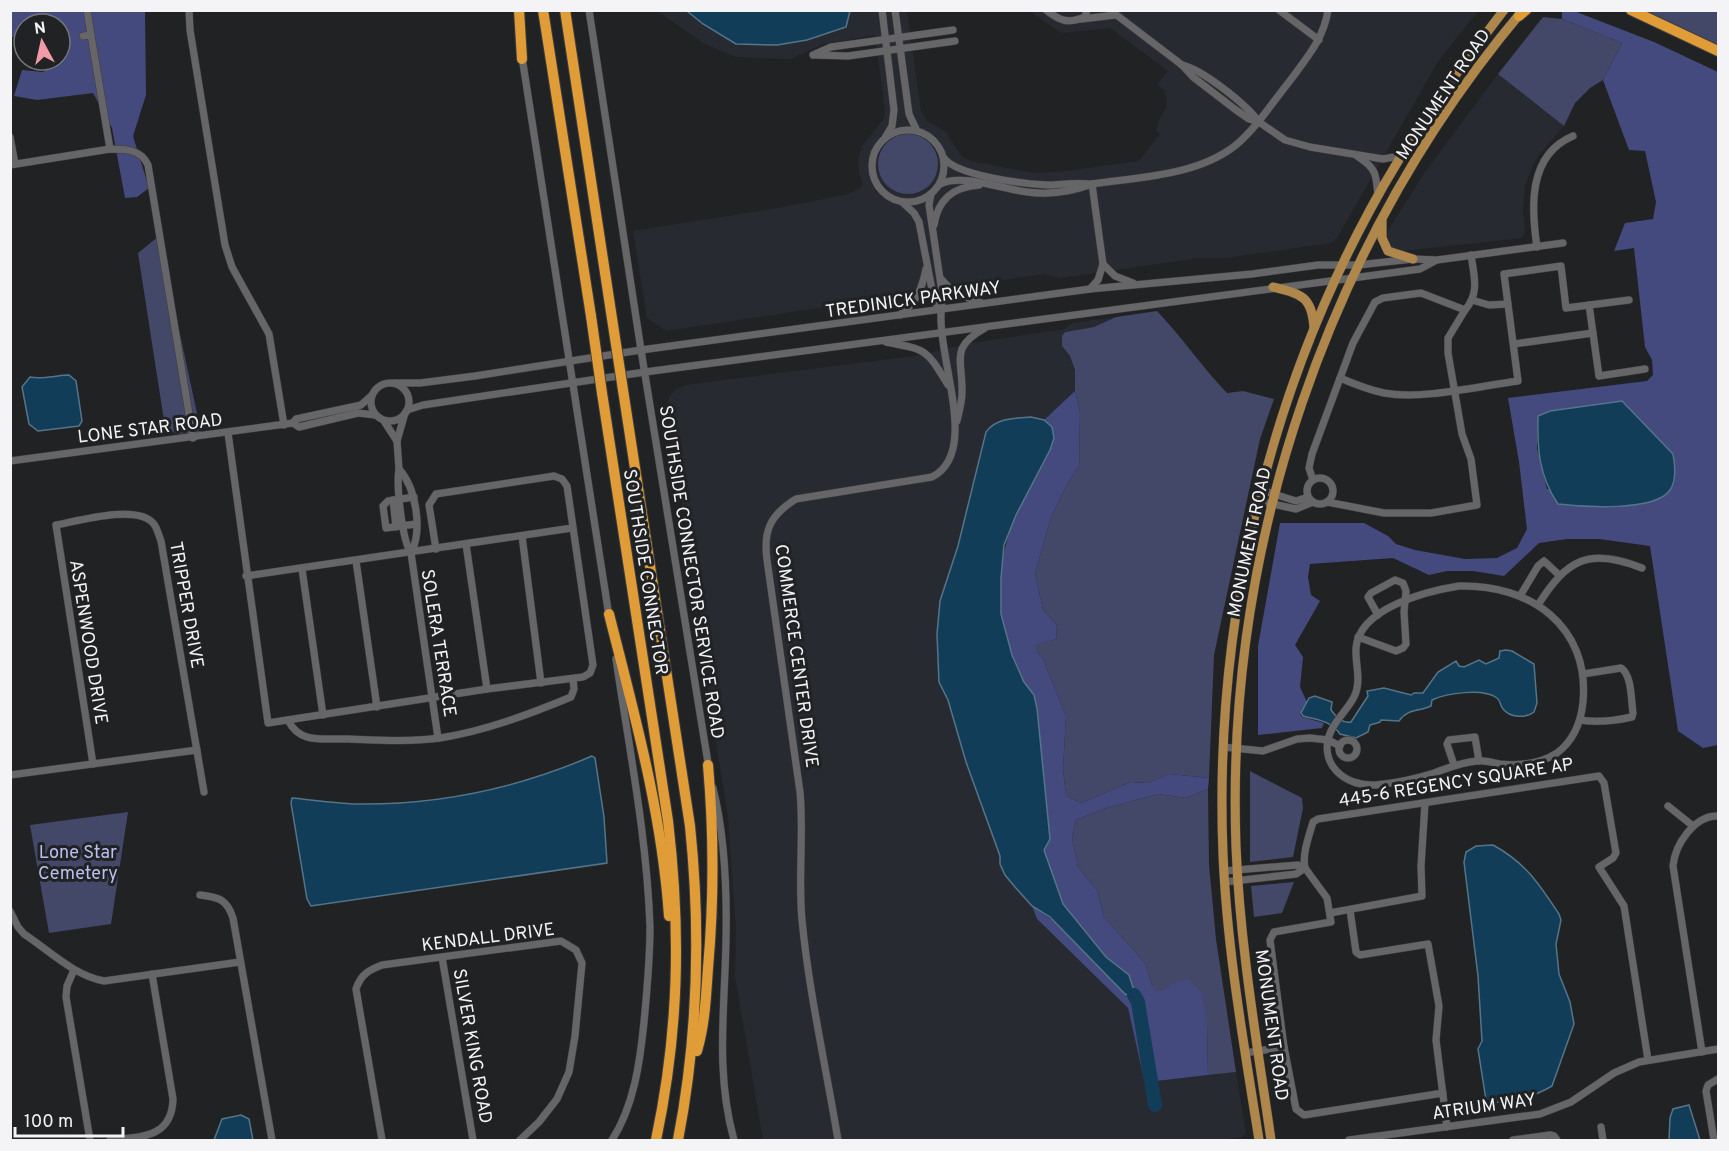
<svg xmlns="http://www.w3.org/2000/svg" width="1729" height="1151" viewBox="0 0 1729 1151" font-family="Overpass,sans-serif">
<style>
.built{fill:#282a32}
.green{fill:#434768}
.forest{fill:#444a7d;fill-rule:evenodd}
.water{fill:#123d59;stroke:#567488;stroke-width:1.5}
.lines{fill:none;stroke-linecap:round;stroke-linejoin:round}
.river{stroke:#123d59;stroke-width:14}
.minor-casing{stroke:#3e3e40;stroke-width:8}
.major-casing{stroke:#3e3e40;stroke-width:10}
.highway-casing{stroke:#3e3e40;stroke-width:12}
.minor{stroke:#666669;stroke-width:7}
.major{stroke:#af874b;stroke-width:9}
.highway{stroke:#e09d37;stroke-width:10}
.highway-bridge-casing{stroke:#3e3e40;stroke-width:12;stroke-linecap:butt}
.highway-bridge{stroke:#e09d37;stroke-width:10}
.labels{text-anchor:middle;stroke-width:6;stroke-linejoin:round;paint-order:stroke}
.street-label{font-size:18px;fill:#f4f4f6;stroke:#212224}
.park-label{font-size:18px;fill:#b8c0f1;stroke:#212224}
</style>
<rect width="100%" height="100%" fill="#212224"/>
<!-- built -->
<g class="built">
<path d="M657 11H907L921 111 927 121 945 131 962 157 971 161 1033 173 1058 172 1139 161 1160 134 1156 131 1159 120 1167 106V97L1164 90 1157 85 1168 71 1110 28 1061 33 1030 11H1478L1439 60 1337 238 1331 243 1226 258H1199L1060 278 1044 274 666 331 647 318 633 231 784 207 848 194 858 189 863 185 859 173 858 160 862 146 884 119 885 111 875 35 823 44 791 59 736 57 705 44Z"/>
<path d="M1498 74 1564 126 1538 156 1530 172 1525 186 1523 209 1525 232 1522 238 1403 251 1395 250 1389 244 1387 235 1389 229 1425 172Z"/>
<path d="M1116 317 1094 327 1065 332 1062 346 1070 356 1075 370V391L1065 402 1044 420 1031 417 986 432 958 546 940 601 939 682 948 700 966 762 993 832V839L1000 856V864L1015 887 1032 906 1037 919 1128 1008 1145 1079 1148 1082 1236 1072 1246 1133 1243 1137 1220 1140H763L735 976 736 931 728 816 703 664 705 647 667 408 669 397 675 390 686 385 921 355 971 343 1064 329 1072 323Z"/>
</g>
<!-- green -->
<g class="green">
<path d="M1638 11H1718V48Z"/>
<path d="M1543 17 1562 19 1622 43 1603 80 1590 88 1575 103 1564 126 1498 74Z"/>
<circle cx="908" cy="164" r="30"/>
<path d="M159 236 201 432 176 434 165 427 138 253Z"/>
<path d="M1157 311C1182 337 1202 367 1227 393L1243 391 1274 399 1260 439 1214 655 1209 778 1169 774 1148 783 1131 782 1081 803 1066 796 1063 769 1066 716 1043 659 1037 652 1034 645 1056 639 1057 625 1043 610 1035 573 1051 517 1067 484 1079 466 1080 412 1075 391V370L1070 356 1062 346V336L1065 332 1094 327 1116 317Z"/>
<path d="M1250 771 1302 798 1303 808 1293 857 1250 862Z"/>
<path d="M1208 789 1209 865 1216 939 1236 1072 1208 1075 1207 1026 1165 991 1157 992 1152 985 1145 963 1104 917 1097 890 1078 867 1072 838 1076 820 1103 809 1158 794 1186 798Z"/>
<path d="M128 812 111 924 49 933 30 825Z"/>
<path d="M1294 882 1282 913 1254 917 1251 886Z"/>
</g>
<!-- forest -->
<g class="forest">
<path d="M10 11H145L146 95 133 136 149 188 137 197 125 198 112 128 93 93 37 100 14 96 22 70 43 72 61 61 60 24H24V36L11 37Z"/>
<path d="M1562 11H1574L1654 42 1718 72V745L1703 748 1678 731 1650 546 1599 539H1567L1539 543 1504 576 1473 571H1447L1429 575 1393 558 1310 564 1308 577 1311 595 1320 601 1295 645 1303 657 1300 687 1307 702 1300 714 1302 717 1324 723 1322 728 1258 735V646L1280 523H1364L1388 536 1396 544 1415 550 1465 559 1497 558 1517 548 1527 529 1519 462 1508 398 1647 381 1653 375 1652 360 1645 347 1634 248 1614 251 1625 223 1653 219 1656 202 1645 151 1629 150 1603 80 1622 43 1562 19ZM1622 401 1673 454 1675 479 1547 489 1537 448 1538 416 1550 411Z"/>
<path d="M1075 391 1080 412 1079 466 1067 484 1051 517 1035 573 1043 610 1057 625 1056 639 1035 645 1037 652 1043 659 1066 716 1063 769 1066 796 1081 803 1131 782 1148 783 1169 774 1209 778 1208 789 1186 798 1158 794 1103 809 1076 820 1072 838 1078 867 1097 890 1104 917 1145 963 1152 985 1157 991H1164L1171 984 1188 979 1202 993 1207 1026 1208 1075 1148 1082 1144 1079 1128 1008 1037 919 1032 906 1122 969 1106 957 1063 904 1044 850 1050 839 1037 708C1033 693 1030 692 1023 680 1013 660 1005 637 1001 615 990 554 1029 482 1052 427L1044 420Z"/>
</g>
<!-- water -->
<g class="water">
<path d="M687 11H850L846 27 807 40 777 45 736 44 703 24Z"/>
<path d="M69 375 76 381 82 421 79 426 38 431 29 424 22 387 30 377C42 380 57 375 69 375Z"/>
<path d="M1622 401 1673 454C1675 465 1677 480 1670 490 1655 512 1583 507 1558 504 1539 476 1537 449 1538 416L1550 411Z"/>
<path d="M1031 417 1044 420 1052 427 1054 438 1050 450 1016 515 1004 545 1001 578V614L1012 655 1024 682 1034 695 1037 708 1050 839 1044 850 1063 904 1106 957 1129 975 1135 994 1132 996 1125 994 1050 917 1032 906 1015 887 1005 875 1000 864V856L966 762 948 700 939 682 937 634 940 601 958 546 986 432C996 418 1015 418 1031 417Z"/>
<path d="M1506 650 1512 651 1534 664 1537 703 1534 712C1527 718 1511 718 1504 710 1500 707 1501 701 1497 698 1483 688 1447 693 1432 700L1431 706C1419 712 1408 708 1399 721L1381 720 1380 722 1370 725 1368 732 1356 738 1340 734C1332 721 1317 720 1303 716L1301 713 1309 698 1315 696 1332 702 1331 710C1336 717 1343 724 1351 722L1368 696 1367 691 1384 688 1411 695 1414 693H1423L1438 672 1456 661 1459 666 1464 667 1479 660 1486 664 1499 658 1500 651Z"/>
<path d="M592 756 595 758 604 817 607 863 311 906 307 899 291 803 292 798C313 800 335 803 356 804 437 805 518 788 592 756Z"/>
<path d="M1493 845C1526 863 1539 884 1559 914L1561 920 1556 944 1559 974 1570 1002 1574 1024 1552 1086C1532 1098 1512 1102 1489 1103L1486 1100 1478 1049 1482 1041 1478 976 1464 862 1466 852 1476 846Z"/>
<path d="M1689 1105 1700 1140H1669L1670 1118 1673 1109Z"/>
<path d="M241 1115 249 1119 253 1140H214L222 1119Z"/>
</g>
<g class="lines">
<!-- river -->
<path class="river" d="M1134 995 1138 1002 1155 1105"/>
<!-- minor casing -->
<g class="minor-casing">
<g id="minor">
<path d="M87 10 91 35"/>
<path d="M189 10 190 30 225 245 232 267 269 334 284 425"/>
<path d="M589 10 641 350 709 769"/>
<path d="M882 10 894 110 892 126 886 136"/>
<path d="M895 10 909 114 917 131"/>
<path d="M1046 10C1060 21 1068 24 1085 17L1087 10"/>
<path d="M1110 10 1182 65 1193 77 1236 110 1249 119 1259 122 1285 140 1310 147 1383 159 1394 157 1403 151"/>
<path d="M1279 10 1319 40"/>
<path d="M1082 19 1115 15"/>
<path d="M83 36 91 35 110 149"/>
<path d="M813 55 831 47 953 30"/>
<path d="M815 55 848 56 955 41"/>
<path d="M522 57 609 616"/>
<path d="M1182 65C1203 70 1246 104 1259 122"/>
<circle cx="908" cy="166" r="36"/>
<path d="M10 137 15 164"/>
<path d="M1357 156C1377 169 1376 174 1378 196"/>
<path d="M944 158C957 176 1025 184 1047 185 1061 185 1075 182 1089 184"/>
<path d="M10 165 110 149C125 149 141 149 148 165L193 438"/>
<path d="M940 184C962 173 1002 189 1027 192 1049 195 1071 192 1092 184 1139 177 1197 176 1236 145 1257 127 1272 103 1289 82 1305 60 1324 39 1328 10"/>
<path d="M902 202 914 213 919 222 934 300 940 311"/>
<path d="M934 225C938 199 953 187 979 185"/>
<path d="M1537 247C1531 207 1528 155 1573 136"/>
<path d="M1103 264 1115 276 1133 283"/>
<path d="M941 279 954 293 982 303"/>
<path d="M1090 289 1098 280 1103 264 1092 184"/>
<path d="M1472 300 1489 305 1508 304"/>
<path d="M1589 305 1599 376 1645 369"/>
<path d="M1465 310C1480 293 1474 276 1471 255"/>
<path d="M900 315C916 303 922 289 926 269"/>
<path d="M886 342C928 350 926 349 948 385"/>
<path d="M1514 344 1593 333"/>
<path d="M1340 378C1354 384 1369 390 1384 393 1423 400 1479 386 1518 381L1504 274 1561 266 1566 308 1629 300"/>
<circle cx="390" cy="402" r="19"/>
<path d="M394 383H420L475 376 641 350 1090 289 1252 274 1318 265H1358L1413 259 1437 260 1563 243"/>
<path d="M371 396 361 405 296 419 293 423 299 427 358 413 375 415"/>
<path d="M407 410 423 405 645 372 1420 269 1435 261"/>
<path d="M384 421 397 441"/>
<path d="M957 421C959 412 962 402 962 393 963 359 949 348 985 328"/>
<path d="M228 433 268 723 487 689 583 677 590 673 593 665 567 486 562 479 554 476 436 494 429 505 436 549"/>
<path d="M10 461 293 423"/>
<path d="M399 469C416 488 423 530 411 553 402 540 396 485 399 469Z"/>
<path d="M399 469 397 441 405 413"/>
<circle cx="1320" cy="491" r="13"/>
<path d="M1313 480 1309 468 1312 454 1353 343 1375 302 1383 298 1421 293 1465 310 1448 338V353L1462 434 1471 459 1477 505 1431 513H1384L1327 502"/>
<path d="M1261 490 1296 501 1308 497"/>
<path d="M414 497 388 501 383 506 386 528 416 524"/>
<path d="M393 500 396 527"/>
<path d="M1259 501 1296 509 1313 502"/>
<path d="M522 536 541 683"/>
<path d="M466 544 487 689"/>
<path d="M411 553 438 738"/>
<path d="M356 561 377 707"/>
<path d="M302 569 323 715"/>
<path d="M246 576 572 528"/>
<path d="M1459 586C1530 584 1590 626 1583 702 1581 722 1573 741 1557 753 1540 764 1520 766 1500 764 1493 763 1485 760 1477 761 1462 762 1448 768 1434 773 1415 779 1395 783 1376 785 1344 787 1317 763 1331 731 1337 718 1348 709 1354 697 1362 681 1355 664 1356 648 1359 608 1427 591 1459 586Z"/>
<path d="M1520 596 1538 566 1544 561 1559 575"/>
<path d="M1538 605C1567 559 1589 547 1642 568"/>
<path d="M1358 637 1396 651 1403 648 1406 644 1404 612 1406 591 1403 583 1395 580 1371 593 1368 597 1378 615"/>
<path d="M288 720C300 745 324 738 348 739 378 740 410 742 440 738 485 731 530 714 571 697L574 689 573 679"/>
<path d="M1580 720C1598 723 1614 721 1632 717L1633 713C1631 700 1632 675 1621 668L1583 674"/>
<circle cx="1348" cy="749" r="9"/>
<path d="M1223 747 1263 751 1297 739 1310 738 1328 740 1340 746"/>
<path d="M93 764 56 525C78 521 137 504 153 523 157 527 159 536 161 541L204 792"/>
<path d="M1454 765 1447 744 1449 740 1475 737 1479 761"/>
<path d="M10 775 197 750"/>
<path d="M713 788C725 836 727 890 726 939 725 1009 715 1071 734 1140"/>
<path d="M1668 806 1693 826"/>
<path d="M1305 868C1302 854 1309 836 1313 822L1318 819 1599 776 1604 783 1616 853 1613 858 1599 867 1624 906 1648 1060"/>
<path d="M1305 868 1327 898 1331 922 1274 932 1270 940 1284 1047 1296 1109 1304 1115 1443 1093"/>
<path d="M1224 871 1298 865 1305 868"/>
<path d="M1224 882 1296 874 1305 868"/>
<path d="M200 895C218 897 227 899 233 918L272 1140"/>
<path d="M1350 910 1356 952 1360 955 1428 944 1439 1006 1436 1040 1447 1127"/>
<path d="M10 911 18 927 24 934C50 951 73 975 104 981L240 962"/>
<path d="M1330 913 1422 896 1421 866 1425 803"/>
<path d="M442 957 473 1140"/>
<path d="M74 970 67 986 66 997 90 1140"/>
<path d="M1702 1052 1673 866C1675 844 1695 815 1718 816"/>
<path d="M1245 1053 1284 1047"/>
<path d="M1601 1127 1603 1140"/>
<path d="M110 1140C141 1137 172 1138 173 1099L152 974"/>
<path d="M382 1140 356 989C361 974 369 970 382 965L561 941 576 950 582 963 575 1036 569 1072 557 1099 539 1122 520 1140"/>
<path d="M612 1140C634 1106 640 1062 644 1022 647 991 650 958 650 927 647 837 629 748 616 659"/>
<path d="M838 1140C826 1067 809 993 802 920 798 877 804 834 800 792L767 560C763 531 770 515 796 499L932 477C984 451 930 345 943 299L929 205 931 194"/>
<path d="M1349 1140 1540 1114 1571 1102 1614 1073 1639 1062 1718 1049"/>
<path d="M1513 1140 1550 1135 1554 1136 1557 1140"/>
<path d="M1714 1140 1706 1091 1708 1085 1718 1079"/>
</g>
</g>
<!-- major casing -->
<g class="major-casing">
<g id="major">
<path d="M1382 221V238L1388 251 1413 259"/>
<path d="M1273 287C1301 294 1312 296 1314 328"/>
<path d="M1259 1140C1244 1045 1227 950 1223 854 1214 631 1264 406 1370 210 1408 139 1455 74 1504 10"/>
<path d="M1271 1140C1257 1043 1240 946 1236 847 1225 545 1328 242 1523 10"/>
</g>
</g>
<!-- highway casing -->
<g class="highway-casing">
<g id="highway">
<path d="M519 10 522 59"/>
<path d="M543 10 591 316"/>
<path d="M565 10 611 312"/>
<path d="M1631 10 1718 51"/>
<path d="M1519 16 1526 10"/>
<path d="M623 390 690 826C701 932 698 1036 678 1140"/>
<path d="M602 393 668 821C681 932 679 1031 656 1140"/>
<path d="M609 614C634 713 662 813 669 916"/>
<path d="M697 1051C705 1024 706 996 708 968 714 900 714 833 708 765"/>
</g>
</g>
<!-- minor -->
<use href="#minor" class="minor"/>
<!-- major -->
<use href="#major" class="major"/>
<!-- highway -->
<use href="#highway" class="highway"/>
<!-- highway-bridge casing -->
<g class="highway-bridge-casing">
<g id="highway-bridge">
<path d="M611 312 623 390"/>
<path d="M591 316 602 393"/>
</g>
</g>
<!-- highway-bridge -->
<use href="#highway-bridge" class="highway-bridge"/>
</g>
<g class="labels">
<!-- street labels -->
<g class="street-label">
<text transform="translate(1443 94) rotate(-56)" y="6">MONUMENT ROAD</text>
<text transform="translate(913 299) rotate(-8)" y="6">TREDINICK PARKWAY</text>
<text transform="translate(150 428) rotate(-7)" y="6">LONE STAR ROAD</text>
<text transform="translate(1249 542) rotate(-78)" y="6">MONUMENT ROAD</text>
<text transform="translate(646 572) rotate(81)" y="6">SOUTHSIDE CONNECTOR</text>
<text transform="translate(692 572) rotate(81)" y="6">SOUTHSIDE CONNECTOR SERVICE ROAD</text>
<text transform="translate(187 605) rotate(80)" y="6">TRIPPER DRIVE</text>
<text transform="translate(89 642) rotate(81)" y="6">ASPENWOOD DRIVE</text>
<text transform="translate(439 643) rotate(81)" y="6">SOLERA TERRACE</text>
<text transform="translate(797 656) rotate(82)" y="6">COMMERCE CENTER DRIVE</text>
<text transform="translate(1456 782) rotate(-9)" y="6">445-6 REGENCY SQUARE AP</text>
<text transform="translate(488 937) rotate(-7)" y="6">KENDALL DRIVE</text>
<text transform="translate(1272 1025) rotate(82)" y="6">MONUMENT ROAD</text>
<text transform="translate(473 1046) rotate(80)" y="6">SILVER KING ROAD</text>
<text transform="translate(1484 1106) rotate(-8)" y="6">ATRIUM WAY</text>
</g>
<!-- park labels -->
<g class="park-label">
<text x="78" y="858">Lone Star<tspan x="78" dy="21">Cemetery</tspan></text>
</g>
</g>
<!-- border -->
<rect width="1729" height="1151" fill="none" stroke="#f4f4f6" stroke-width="24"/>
<!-- north arrow -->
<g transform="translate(42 42) rotate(352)"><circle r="28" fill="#212224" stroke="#757678" stroke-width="1.5"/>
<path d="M0-4.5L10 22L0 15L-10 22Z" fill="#f39aa8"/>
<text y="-9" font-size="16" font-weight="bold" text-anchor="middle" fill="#f4f4f6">N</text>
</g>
<!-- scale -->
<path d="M15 1127v9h108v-9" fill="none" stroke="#f4f4f6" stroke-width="3"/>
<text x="24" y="1127" font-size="18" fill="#f4f4f6" stroke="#212224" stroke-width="4.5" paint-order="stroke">100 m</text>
</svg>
